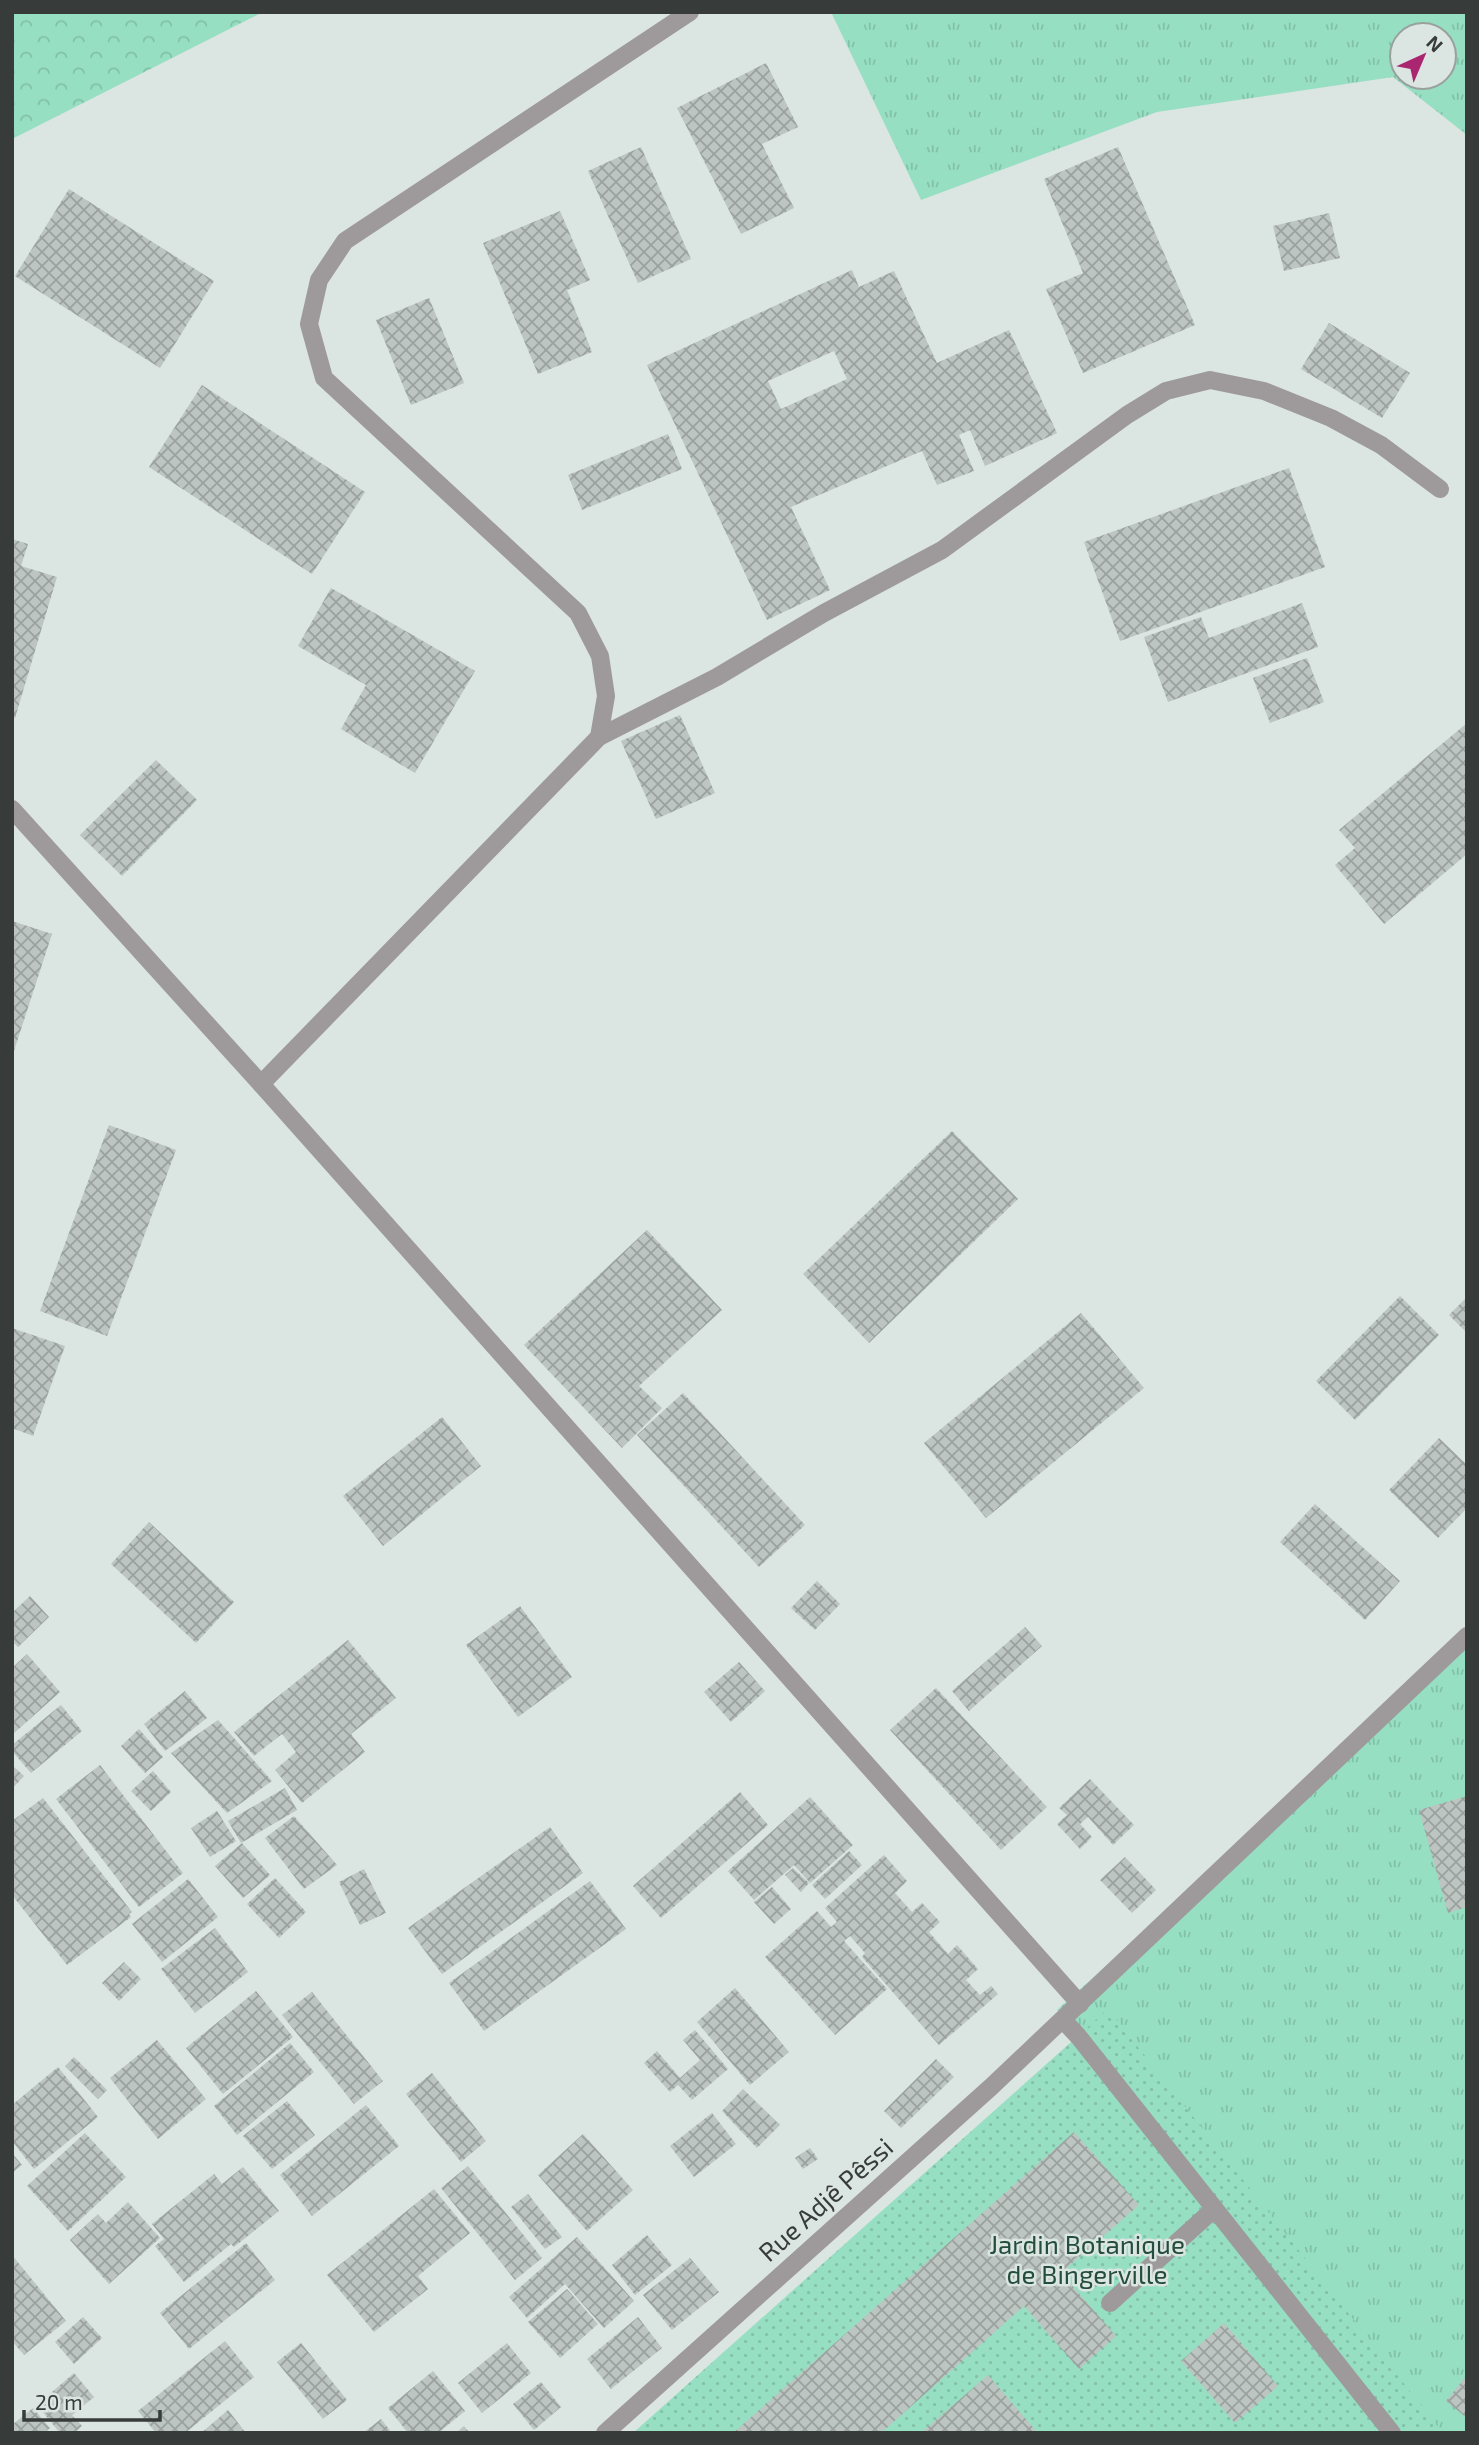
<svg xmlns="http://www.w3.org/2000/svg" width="1479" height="2445" viewBox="0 0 1479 2445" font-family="'Exo 2',sans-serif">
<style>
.grass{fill:url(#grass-tufts);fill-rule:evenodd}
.forest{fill:url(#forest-crowns)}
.park{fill:url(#park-dots)}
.building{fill:url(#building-cross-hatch);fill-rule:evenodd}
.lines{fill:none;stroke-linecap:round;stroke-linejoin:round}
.service{stroke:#9e9a9c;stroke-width:18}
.minor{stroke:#9e9a9c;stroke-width:18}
.tertiary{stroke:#9e9a9c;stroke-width:18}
.labels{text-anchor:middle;stroke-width:5;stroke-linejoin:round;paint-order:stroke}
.street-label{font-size:26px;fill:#373b39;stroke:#dbe5e1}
.park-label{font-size:26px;fill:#244d3e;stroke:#dbe5e1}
</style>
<defs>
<pattern id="grass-tufts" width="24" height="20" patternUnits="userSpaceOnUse" patternTransform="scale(1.75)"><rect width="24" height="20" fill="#96dfc3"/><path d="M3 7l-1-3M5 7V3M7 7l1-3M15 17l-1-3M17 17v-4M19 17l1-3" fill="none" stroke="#82c0a8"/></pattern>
<pattern id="forest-crowns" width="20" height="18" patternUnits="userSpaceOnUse" patternTransform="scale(1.75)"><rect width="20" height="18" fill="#96dfc3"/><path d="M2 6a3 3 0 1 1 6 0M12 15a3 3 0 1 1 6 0" fill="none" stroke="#82c0a8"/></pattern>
<pattern id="park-dots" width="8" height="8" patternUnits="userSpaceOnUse" patternTransform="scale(1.75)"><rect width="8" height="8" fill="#96dfc3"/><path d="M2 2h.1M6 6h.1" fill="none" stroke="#82c0a8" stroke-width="1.8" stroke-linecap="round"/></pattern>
<pattern id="building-cross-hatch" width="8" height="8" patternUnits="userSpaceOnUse" patternTransform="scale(1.75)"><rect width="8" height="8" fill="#bcc5c1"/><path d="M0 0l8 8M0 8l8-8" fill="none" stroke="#9aa19e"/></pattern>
</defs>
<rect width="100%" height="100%" fill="#dbe5e1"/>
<!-- grass -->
<g class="grass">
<path d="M831 12H1467V135L1393 77 1157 112 921 200ZM1402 35H1444V77H1402Z"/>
<path d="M1467 1642V2433H1392L1057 2010Z"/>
</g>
<!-- forest -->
<path class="forest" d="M12 12H263L12 139Z"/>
<!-- park -->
<path class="park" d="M1108 2009 1443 2433H633L1051 2060Z"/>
<!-- building -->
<g class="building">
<path d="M766 63 798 127 762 144 794 208 741 234 677 108Z"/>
<path d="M641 147 691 259 638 283 588 171Z"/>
<path d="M1118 147 1195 325 1083 373 1046 289 1083 273 1044 179Z"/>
<path d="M69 189 214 281 160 368 15 276Z"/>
<path d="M560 211 590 280 567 290 592 352 538 374 483 243Z"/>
<path d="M1329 213 1340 258 1284 271 1273 226Z"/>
<path d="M852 270 859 287 894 271 937 363 1009 330 1057 433 985 466 970 430 959 435 974 471 937 485 922 451 791 507 830 590 767 620 647 365ZM834 351 847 379 781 409 768 381Z"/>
<path d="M429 298 464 383 411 405 376 320Z"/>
<path d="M1329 323 1410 373 1382 418 1301 369Z"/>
<path d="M202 385 365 492 312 574 149 467Z"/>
<path d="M668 434 682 469 582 510 568 475Z"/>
<path d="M1289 468 1325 567 1120 641 1084 542Z"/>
<path d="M12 539 28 544 21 566 57 577 15 718 12 717Z"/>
<path d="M331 588 475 671 415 773 341 729 366 685 298 646Z"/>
<path d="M1302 603 1318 647 1168 702 1144 637 1201 617 1209 638Z"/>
<path d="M1307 658 1324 702 1270 723 1253 678Z"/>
<path d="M680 715 715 793 656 819 621 741Z"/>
<path d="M1467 723V854L1384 924 1335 865 1355 848 1339 830Z"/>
<path d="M156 760 197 800 122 876 80 835Z"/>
<path d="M12 921 52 934 13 1054H12Z"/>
<path d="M109 1125 176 1150 107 1336 40 1311Z"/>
<path d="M952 1131 1018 1199 869 1343 803 1274Z"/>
<path d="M647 1230 722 1310 639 1386 662 1408 622 1448 524 1345Z"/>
<path d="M1400 1296 1439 1335 1355 1420 1316 1381Z"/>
<path d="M1467 1297V1333L1449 1315Z"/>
<path d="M1081 1313 1144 1388 986 1518 924 1443Z"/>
<path d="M12 1328 65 1346 33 1436 12 1428Z"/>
<path d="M683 1393 805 1525 759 1567 637 1435Z"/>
<path d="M442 1417 481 1466 383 1546 343 1496Z"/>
<path d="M1439 1438 1467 1465V1508L1438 1538 1389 1490Z"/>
<path d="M1315 1504 1400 1581 1365 1620 1280 1542Z"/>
<path d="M149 1522 234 1602 196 1643 111 1564Z"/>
<path d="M817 1581 840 1604 815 1630 791 1608Z"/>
<path d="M30 1596 49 1617 18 1647 12 1641V1613Z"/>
<path d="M520 1606 572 1677 518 1717 466 1645Z"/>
<path d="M1025 1627 1042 1646 969 1711 952 1691Z"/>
<path d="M348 1640 396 1698 351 1734 365 1752 302 1803 275 1770 296 1752 282 1734 254 1756 234 1732Z"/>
<path d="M27 1654 60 1692 12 1735V1668Z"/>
<path d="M739 1662 765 1691 731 1722 704 1692Z"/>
<path d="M936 1688 1047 1807 1001 1850 890 1730Z"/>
<path d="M185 1691 207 1718 165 1751 144 1724Z"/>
<path d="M61 1705 82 1731 31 1773 12 1751V1745Z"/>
<path d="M218 1720 272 1781 227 1813 171 1753Z"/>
<path d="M139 1729 163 1757 145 1773 121 1746Z"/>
<path d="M12 1765 24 1776 12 1789Z"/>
<path d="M100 1765 183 1873 139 1907 56 1799Z"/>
<path d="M153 1771 171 1792 151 1811 131 1791Z"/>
<path d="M1090 1779 1134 1825 1113 1845 1088 1817 1080 1824 1092 1837 1080 1849 1057 1824 1067 1815 1059 1808Z"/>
<path d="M285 1788 297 1810 241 1843 228 1821Z"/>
<path d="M740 1792 768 1825 661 1918 633 1886Z"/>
<path d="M1467 1796V1907L1448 1913 1419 1810Z"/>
<path d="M810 1797 853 1845 810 1883 794 1865 754 1900 728 1871Z"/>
<path d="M43 1798 132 1912 129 1914 131 1917 67 1965 12 1895V1821Z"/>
<path d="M217 1811 236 1841 210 1857 191 1828Z"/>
<path d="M294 1816 337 1865 304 1889 265 1838Z"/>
<path d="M550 1827 583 1873 442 1974 408 1928Z"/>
<path d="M242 1843 270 1875 243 1898 215 1866Z"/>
<path d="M849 1851 862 1865 825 1899 812 1885Z"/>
<path d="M884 1855 907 1881 895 1893 912 1912 922 1903 940 1922 929 1932 948 1954 957 1945 978 1969 966 1980 980 1995 991 1986 998 1994 939 2045 862 1957 865 1953 850 1936 844 1941 887 1989 835 2035 765 1957 817 1911 831 1927 837 1922 825 1908Z"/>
<path d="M1125 1857 1156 1890 1132 1913 1100 1880Z"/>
<path d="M793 1868 809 1883 801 1892 785 1875Z"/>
<path d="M364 1869 386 1913 360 1925 339 1882Z"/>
<path d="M275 1878 306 1912 279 1938 247 1904Z"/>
<path d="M188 1879 218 1917 162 1962 132 1924Z"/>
<path d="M590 1881 626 1929 484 2031 449 1983Z"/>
<path d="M772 1887 791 1909 774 1924 754 1902Z"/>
<path d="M215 1928 248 1972 195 2013 161 1969Z"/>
<path d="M124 1962 141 1979 119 2001 102 1983Z"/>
<path d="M735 1988 789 2052 750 2085 697 2022Z"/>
<path d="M256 1991 293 2037 223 2094 186 2048Z"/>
<path d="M312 1992 383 2081 354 2104 282 2015Z"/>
<path d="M695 2030 728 2069 692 2100 678 2085 670 2092 644 2063 657 2051 680 2078 700 2060 683 2040Z"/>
<path d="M157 2040 206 2099 158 2139 110 2078Z"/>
<path d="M290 2043 314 2072 237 2135 214 2106Z"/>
<path d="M74 2057 107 2090 98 2099 65 2066Z"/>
<path d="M936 2059 954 2077 901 2128 884 2111Z"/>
<path d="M58 2067 98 2117 34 2169 12 2141V2105Z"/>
<path d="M432 2073 486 2141 461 2162 406 2094Z"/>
<path d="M743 2089 780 2125 757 2148 722 2111Z"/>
<path d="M287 2101 315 2135 272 2169 243 2136Z"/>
<path d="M366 2105 399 2146 312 2216 280 2175Z"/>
<path d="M712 2113 736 2144 694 2177 670 2146Z"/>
<path d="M1074 2132 1139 2205 1061 2273 1116 2336 1079 2369 1024 2306 881 2433H733Z"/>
<path d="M85 2133 126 2177 68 2231 27 2186Z"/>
<path d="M583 2134 633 2190 587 2231 538 2175Z"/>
<path d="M810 2148 818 2159 803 2169 795 2158Z"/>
<path d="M12 2153 22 2165 12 2173Z"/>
<path d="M468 2166 542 2258 515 2280 441 2188Z"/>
<path d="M243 2167 279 2211 234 2247 231 2244 184 2282 155 2246 164 2239 152 2224 214 2174 222 2184Z"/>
<path d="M434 2189 470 2233 418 2276 428 2289 374 2332 327 2275Z"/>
<path d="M528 2194 562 2237 545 2249 511 2207Z"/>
<path d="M128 2202 160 2238 109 2284 70 2240 98 2214 106 2223Z"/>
<path d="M647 2235 672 2265 635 2295 612 2265Z"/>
<path d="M577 2237 634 2301 604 2328 565 2284 527 2318 509 2297Z"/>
<path d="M246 2243 275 2280 189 2349 160 2313Z"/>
<path d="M12 2255 66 2321 24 2355 12 2341Z"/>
<path d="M690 2258 719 2292 672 2330 643 2295Z"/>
<path d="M567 2289 598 2324 560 2358 528 2322Z"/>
<path d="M83 2317 102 2338 74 2364 55 2342Z"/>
<path d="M638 2317 662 2348 611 2389 587 2359Z"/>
<path d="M1224 2323 1278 2386 1235 2423 1181 2361Z"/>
<path d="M225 2341 254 2377 185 2433H156L138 2411Z"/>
<path d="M301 2343 347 2400 323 2419 277 2362Z"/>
<path d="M507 2343 531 2373 482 2413 458 2383Z"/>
<path d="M433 2371 465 2411 438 2433H408L388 2408Z"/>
<path d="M74 2373 94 2397 72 2415 82 2426 74 2433H60L37 2405Z"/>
<path d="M988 2375 1038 2433H921Z"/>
<path d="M1467 2375V2418L1446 2401Z"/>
<path d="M541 2382 561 2407 534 2430 513 2404Z"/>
<path d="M33 2408 50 2428 44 2433H12V2425Z"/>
<path d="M228 2410 246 2433H201Z"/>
<path d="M381 2419 392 2433H363Z"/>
<path d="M464 2426 470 2433H456Z"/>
</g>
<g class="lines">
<!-- service -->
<g class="service">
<path d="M1063 2020 1078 2036 1392 2433"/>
<path d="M1110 2303 1214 2209"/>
</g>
<!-- minor -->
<g class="minor">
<path d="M599 737 606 696 600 656 578 613 324 378 309 324 319 280 345 241 690 12"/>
<path d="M12 809 261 1084 1080 2004"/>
<path d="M261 1084 599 737 717 677 824 613 942 550 1127 415 1166 391 1210 380 1264 391 1331 418 1381 445 1440 489"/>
</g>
<!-- tertiary -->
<path class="tertiary" d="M605 2433 991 2087 1467 1636"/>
</g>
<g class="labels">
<!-- street labels -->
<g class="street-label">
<text transform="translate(826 2200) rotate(-42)" y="9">Rue Adjê Pêssi</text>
</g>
<!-- park labels -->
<g class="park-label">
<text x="1087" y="2254">Jardin Botanique<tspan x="1087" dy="30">de Bingerville</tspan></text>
</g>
</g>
<!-- border -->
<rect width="1479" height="2445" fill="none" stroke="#373b39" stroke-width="28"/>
<!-- north arrow -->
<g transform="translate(1423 56) rotate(44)"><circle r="33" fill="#dbe5e1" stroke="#99a19e" stroke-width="2"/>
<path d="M0-5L12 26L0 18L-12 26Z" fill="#aa2671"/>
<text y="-10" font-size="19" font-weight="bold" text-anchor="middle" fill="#373b39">N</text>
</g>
<!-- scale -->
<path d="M24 2410v10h136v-10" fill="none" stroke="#373b39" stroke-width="3.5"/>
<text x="35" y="2410" font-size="21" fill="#373b39" stroke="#dbe5e1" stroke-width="5" paint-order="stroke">20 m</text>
</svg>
